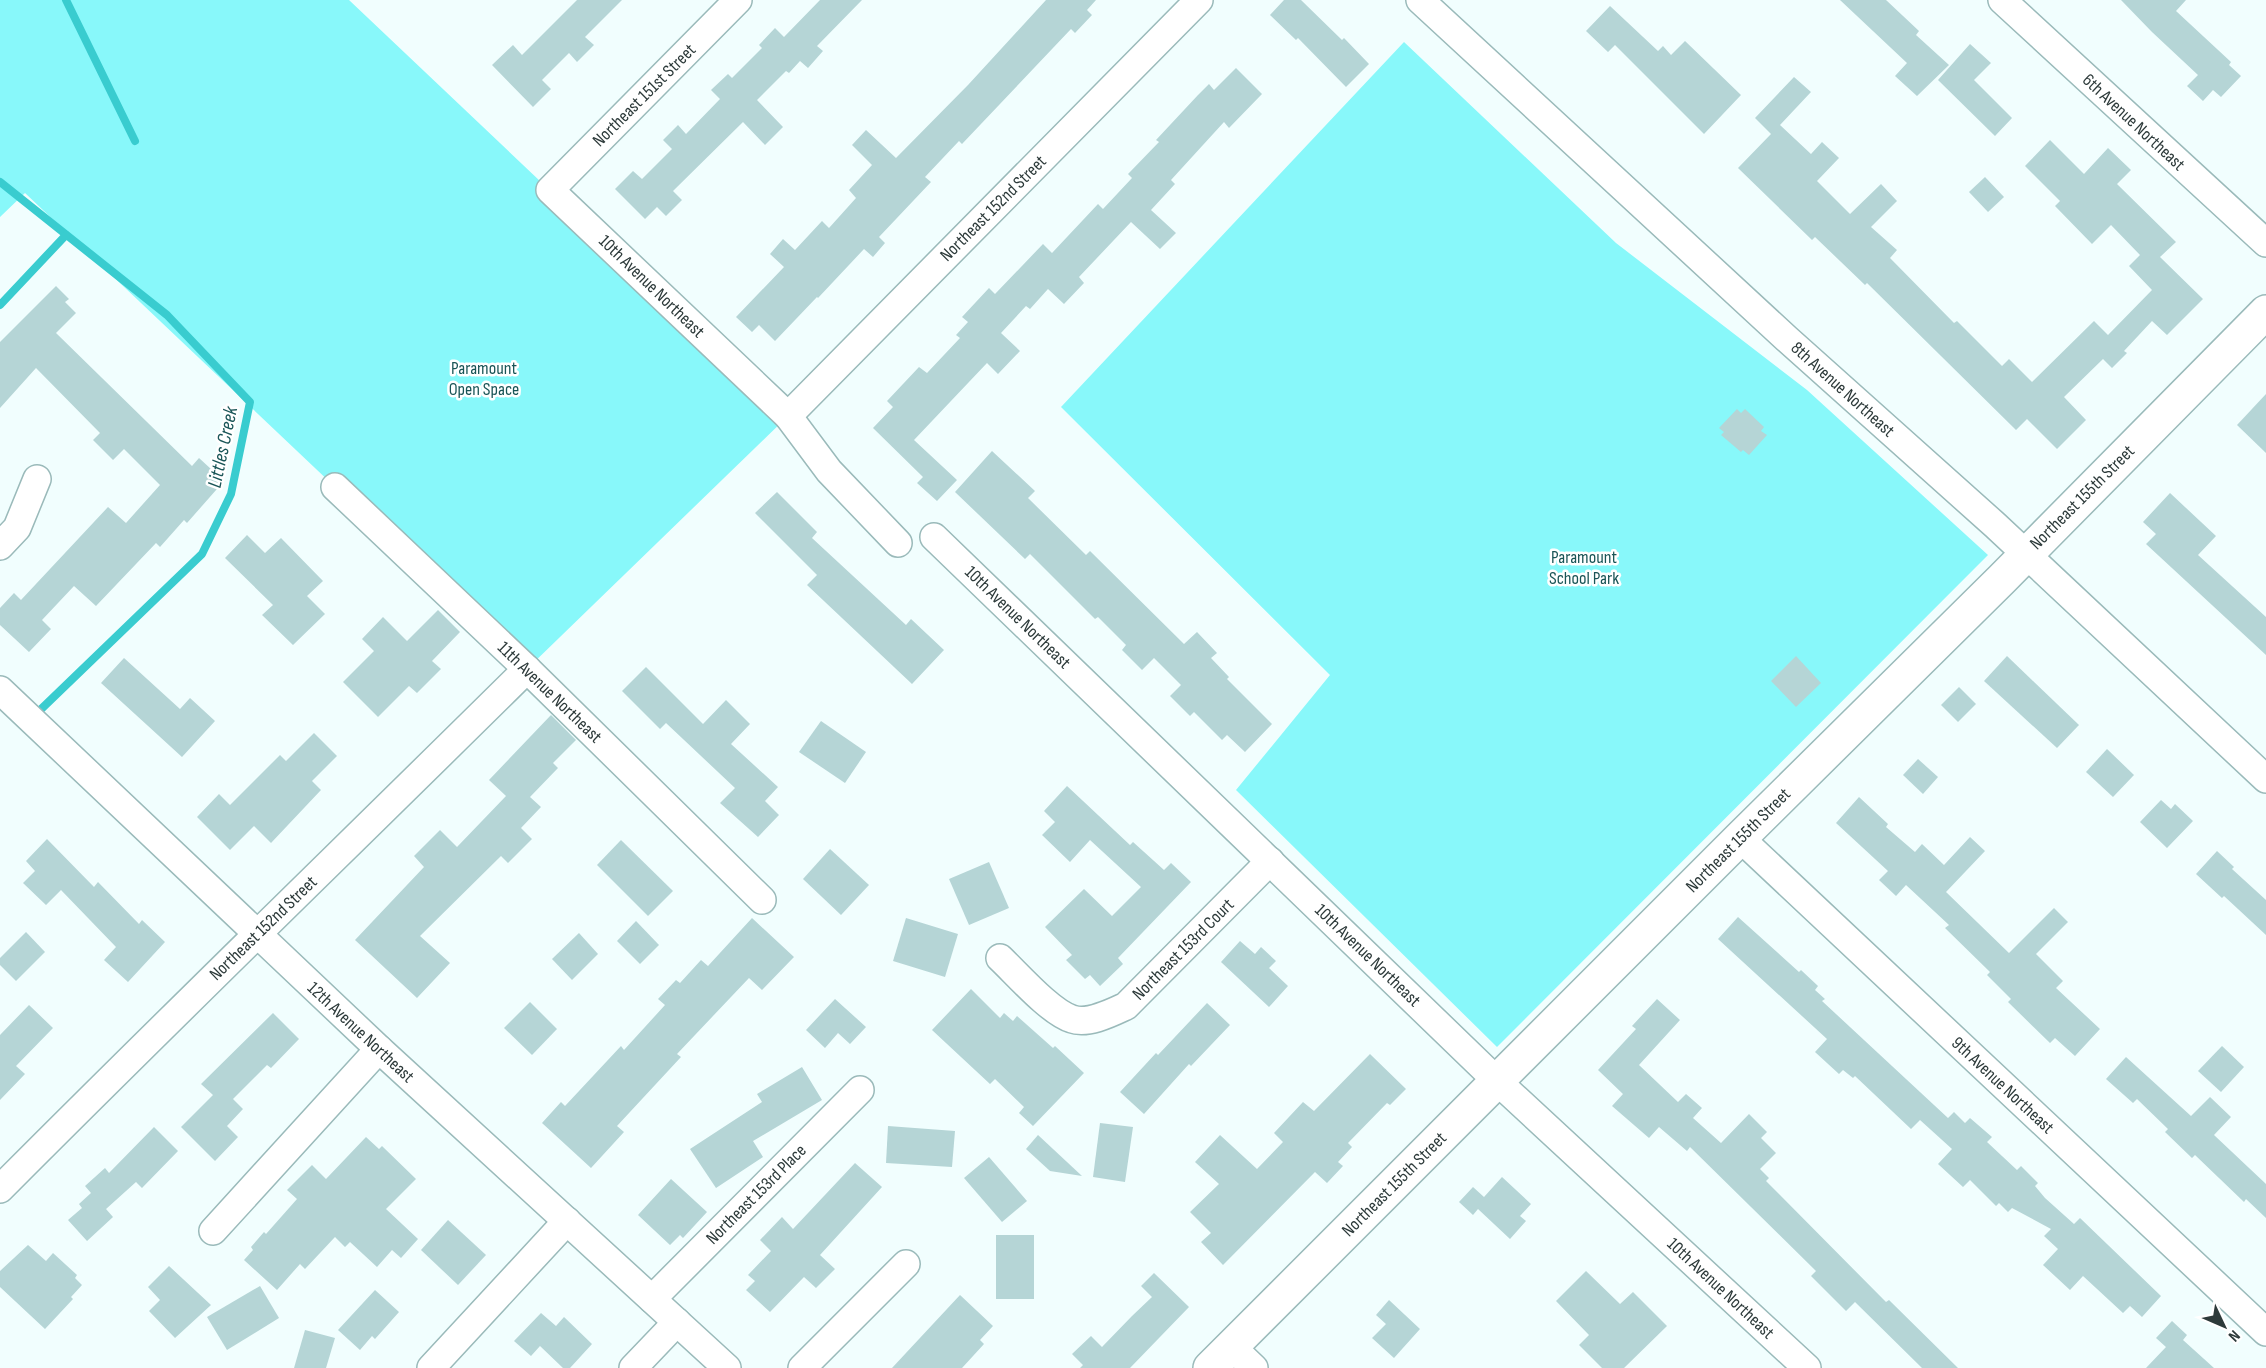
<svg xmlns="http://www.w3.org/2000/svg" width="2266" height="1368" viewBox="0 0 2266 1368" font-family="'Sofia Sans Condensed',sans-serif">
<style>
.green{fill:#88f8fa}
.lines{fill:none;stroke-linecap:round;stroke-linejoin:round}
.stream{stroke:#39cccf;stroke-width:8}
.building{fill:#b5d5d6}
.street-casing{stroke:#9ababa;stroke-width:30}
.secondary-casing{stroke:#9ababa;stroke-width:36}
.street{stroke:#fff;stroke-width:27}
.secondary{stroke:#fff;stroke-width:33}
.labels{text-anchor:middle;stroke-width:5;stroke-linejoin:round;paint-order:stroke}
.street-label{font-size:18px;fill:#2d3a3a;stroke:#fff}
.park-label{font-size:18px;fill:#195456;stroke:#fff}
.water-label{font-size:20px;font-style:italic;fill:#1b5658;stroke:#fff}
</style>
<rect width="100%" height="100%" fill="#f1fefe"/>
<!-- green -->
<g class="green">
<path d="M0 0H349L788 416 527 669 25 193 0 217Z"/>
<path d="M1404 42 1616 243 1807 390 1988 555 1497 1047 1236 790 1330 675 1061 407Z"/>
</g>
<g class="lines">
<!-- stream -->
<g class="stream">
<path d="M66 0 135 141"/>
<path d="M0 182 167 315 250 402 231 494 202 554 35 715"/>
<path d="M0 305 66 235"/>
</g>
</g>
<!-- building -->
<g class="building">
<path d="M577 0H622L585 37 594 45 577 62 569 53 542 80 551 89 533 107 492 65 513 45 522 55Z"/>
<path d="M820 0H862L817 46 823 51 808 68 800 61 789 73 786 71 757 100 783 127 765 145 743 122 673 191 682 200 666 216 657 207 645 219 615 189 633 171 642 179 672 149 663 140 678 125 686 134 720 99 711 90 728 74 732 78 762 48 759 45 775 28 784 37Z"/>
<path d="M1046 0H1096L1087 10 1092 15 1075 33 1071 29 962 144 959 141 925 177 931 182 879 237 885 243 873 257 864 249 818 298 817 297 775 341 759 325 752 332 736 317 784 267 770 254 783 239 795 250 822 221 829 228 856 198 849 190 872 165 852 145 866 130 896 158 968 85Z"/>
<path d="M1284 0H1301L1342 40 1344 38 1369 64 1346 87 1298 38 1296 40 1270 15Z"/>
<path d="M1840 0H1886L1919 31 1916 35 1949 65 1917 96 1895 76 1907 63Z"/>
<path d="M2121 0H2186L2176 11 2231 62 2229 65 2241 76 2221 97 2213 90 2203 101 2187 86 2198 75 2152 32Z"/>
<path d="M1610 6 1658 51 1663 46 1671 55 1685 41 1741 95 1704 134 1615 45 1608 52 1586 31Z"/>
<path d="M1970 44 1991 63 1974 80 2012 118 1995 136 1938 80Z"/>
<path d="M1236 68 1262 94 1229 128 1224 122 1171 180 1175 184 1151 210 1176 233 1160 249 1131 222 1079 277 1084 283 1064 304 1048 289 1030 309 1026 306 1001 333 1020 351 998 374 987 363 914 440 957 480 937 501 917 483 923 477 873 428 893 407 887 401 919 367 927 373 960 338 956 335 968 322 962 317 989 288 995 294 1043 244 1052 253 1098 204 1103 209 1132 178 1128 174 1159 142 1156 140 1198 95 1209 84 1214 90Z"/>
<path d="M1794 77 1811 92 1780 125 1811 154 1822 142 1839 158 1817 181 1850 214 1881 184 1897 201 1871 227 1897 250 1890 258 1954 323 1957 321 2002 366 2009 359 2032 382 2094 321 2108 335 2152 290 2129 266 2140 255 2111 225 2092 244 2055 206 2060 201 2025 166 2050 140 2084 174 2108 148 2131 170 2117 184 2176 242 2160 257 2203 299 2167 335 2152 321 2124 351 2127 353 2112 368 2103 359 2064 397 2086 420 2057 449 2027 419 2016 430 1867 283 1865 285 1815 237 1812 240 1738 168 1771 134 1755 118Z"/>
<path d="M1985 177 2004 197 1988 212 1969 192Z"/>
<path d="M56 286 69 299 65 302 76 313 56 333 192 466 199 458 224 481 187 523 184 520 160 547 156 543 96 606 74 586 42 620 51 629 29 652 0 625V608L14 593 21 600 108 507 126 523 160 485 124 449 113 460 93 440 100 433 36 368 0 408V342Z"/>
<path d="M2266 394V453L2237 425Z"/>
<path d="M1737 409 1741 413 1745 409 1764 427 1761 431 1767 435 1749 455 1743 450 1741 452 1721 435 1724 432 1719 428Z"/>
<path d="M992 451 1035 491 1028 498 1086 555 1090 551 1184 644 1197 632 1217 653 1211 658 1229 677 1227 679 1272 724 1245 752 1227 735 1222 740 1194 712 1190 716 1170 696 1181 685 1154 658 1142 670 1122 650 1126 645 1098 617 1095 619 1030 554 1025 559 955 492Z"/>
<path d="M777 492 817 532 812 538 906 625 911 619 944 650 912 684 807 585 817 575 755 513Z"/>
<path d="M2170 493 2216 536 2198 555 2266 617V655L2146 544 2156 534 2143 522Z"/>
<path d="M247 535 265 553 281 538 323 581 307 596 325 614 293 645 262 615 273 605 225 558Z"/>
<path d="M438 610 460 632 432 661 441 669 417 693 409 686 378 717 343 682 374 651 362 639 383 617 407 641Z"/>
<path d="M1796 656 1821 683 1796 707 1771 681Z"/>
<path d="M2007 656 2079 725 2057 748 1984 681Z"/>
<path d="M124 658 180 709 190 698 215 721 182 757 101 683Z"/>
<path d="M646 667 703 724 726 700 750 724 731 744 778 787 765 801 779 815 758 837 720 803 735 788 666 723 660 729 622 691Z"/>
<path d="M1959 687 1976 704 1958 722 1941 705Z"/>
<path d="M551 715 576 740 553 763 558 768 530 797 541 807 521 828 532 839 508 863 501 856 420 936 450 963 417 998 355 940 424 867 414 856 440 830 457 847 506 796 489 780Z"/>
<path d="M821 721 866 752 845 783 799 752Z"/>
<path d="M314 733 337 756 312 781 321 790 271 843 254 826 230 850 197 817 219 794 230 805 280 755 286 761Z"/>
<path d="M2107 749 2134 775 2113 797 2086 772Z"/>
<path d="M1918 759 1938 777 1923 794 1903 775Z"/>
<path d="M1067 786 1130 845 1133 842 1164 870 1171 863 1191 882 1118 958 1123 964 1100 986 1090 975 1085 979 1066 960 1072 955 1045 927 1084 889 1112 916 1141 887 1090 840 1070 862 1042 835 1055 822 1044 811Z"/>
<path d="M1859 797 1888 824 1886 827 1915 852 1922 844 1944 865 1970 837 1985 851 1946 892 2009 953 2054 908 2068 922 2036 954 2063 981 2056 988 2100 1029 2075 1056 2055 1038 2050 1043 2008 1002 2011 999 1987 975 1990 972 1945 928 1949 925 1906 885 1896 896 1879 880 1888 871 1836 823Z"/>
<path d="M2161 800 2171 809 2175 804 2193 821 2167 848 2140 822Z"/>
<path d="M47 839 94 887 98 882 139 924 142 920 165 942 128 982 104 960 116 947 61 890 46 905 23 883 35 871 26 861Z"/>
<path d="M621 840 673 891 648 916 597 865Z"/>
<path d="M830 849 869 885 841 915 803 879Z"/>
<path d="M2217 851 2234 867 2232 869 2266 900V935L2224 896 2222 898 2196 874Z"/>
<path d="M989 862 1009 908 969 925 949 879Z"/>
<path d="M1738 917 1799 972 1801 970 1818 986 1815 990 1825 999 1822 1001 1948 1118 1954 1112 1965 1123 1970 1118 1992 1137 1987 1142 2017 1170 2021 1166 2038 1183 2035 1186 2045 1198 2074 1224 2080 1218 2161 1296 2142 1317 2130 1306 2123 1313 2083 1276 2070 1290 2043 1265 2058 1249 2044 1236 2051 1229 2012 1208 2008 1212 1999 1203 1996 1206 1970 1180 1963 1187 1938 1164 1952 1149 1920 1120 1911 1129 1855 1076 1853 1078 1843 1070 1839 1074 1815 1052 1827 1039 1718 939Z"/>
<path d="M752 918 794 957 762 990 749 978 677 1054 681 1057 617 1126 624 1132 591 1168 542 1123 561 1102 565 1106 621 1046 624 1050 665 1005 658 999 676 980 680 983 701 960 708 966Z"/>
<path d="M906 918 958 934 945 977 893 961Z"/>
<path d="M636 921 659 945 640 964 617 941Z"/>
<path d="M26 932 45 952 16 981 0 965V958Z"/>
<path d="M579 933 598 954 572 980 552 959Z"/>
<path d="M1240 941 1255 954 1261 947 1276 961 1269 968 1288 986 1269 1007 1221 962Z"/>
<path d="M971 989 1000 1018 1004 1013 1013 1021 1017 1016 1053 1048 1055 1046 1084 1073 1033 1126 1019 1113 1024 1107 995 1079 990 1084 932 1030Z"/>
<path d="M835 999 866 1027 850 1044 838 1033 825 1048 806 1030Z"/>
<path d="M1657 999 1680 1020 1639 1065 1678 1102 1686 1094 1702 1108 1693 1118 1721 1143 1749 1114 1767 1132 1761 1138 1776 1153 1760 1169 1769 1178 1766 1181 1886 1302 1889 1300 1958 1368H1922L1855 1302 1846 1311 1811 1276 1816 1271 1690 1147 1687 1151 1659 1127 1649 1138 1612 1106 1623 1094 1598 1070 1636 1029 1632 1026Z"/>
<path d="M530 1002 557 1029 532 1055 504 1028Z"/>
<path d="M1207 1003 1230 1025 1191 1066 1189 1064 1144 1114 1120 1092 1156 1053 1158 1055Z"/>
<path d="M29 1005 53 1028 16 1066 25 1074 0 1100V1035Z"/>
<path d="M273 1013 299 1039 271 1068 267 1065 233 1099 243 1109 227 1126 238 1137 215 1161 181 1127 213 1095 201 1084Z"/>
<path d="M2222 1046 2244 1067 2221 1092 2198 1071Z"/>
<path d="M1370 1054 1406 1089 1390 1105 1387 1103 1348 1143 1352 1147 1338 1162 1343 1166 1327 1183 1315 1172 1223 1265 1201 1242 1211 1233 1190 1212 1219 1184 1195 1162 1220 1135 1257 1169 1283 1142 1274 1133 1303 1102 1314 1111Z"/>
<path d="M2126 1057 2191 1116 2210 1097 2231 1117 2214 1135 2266 1184V1218L2246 1199 2244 1202 2195 1155 2192 1158 2165 1132 2168 1129 2137 1099 2133 1103 2106 1079Z"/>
<path d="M802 1067 822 1100 753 1141 763 1157 716 1188 690 1149 762 1102 757 1094Z"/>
<path d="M1100 1123 1133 1127 1125 1182 1093 1177Z"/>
<path d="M888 1126 955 1131 952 1167 886 1163Z"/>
<path d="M154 1127 178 1151 142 1188 136 1182 106 1209 113 1217 87 1241 68 1220 82 1208 79 1204 91 1193 85 1186 105 1168 109 1173Z"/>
<path d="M1038 1135 1082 1176 1050 1171 1026 1149Z"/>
<path d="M366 1137 379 1149 382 1146 416 1179 386 1209 418 1239 401 1258 392 1250 377 1267 350 1242 345 1247 335 1237 305 1269 300 1264 277 1290 244 1260 253 1250 251 1247 264 1232 266 1234 297 1199 287 1190 312 1165 326 1179Z"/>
<path d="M989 1157 1027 1201 1002 1222 964 1178Z"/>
<path d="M855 1163 882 1187 820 1255 835 1269 816 1288 804 1277 770 1312 746 1290 755 1281 748 1275 771 1251 760 1240 782 1217 793 1229Z"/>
<path d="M1502 1177 1531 1204 1520 1216 1526 1221 1510 1239 1478 1209 1473 1215 1459 1202 1473 1187 1484 1197Z"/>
<path d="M671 1179 707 1212 683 1238 680 1235 670 1245 638 1215Z"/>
<path d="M448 1220 486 1255 458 1285 421 1250Z"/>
<rect x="996" y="1235" width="38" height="64"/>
<path d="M28 1245 46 1261 53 1253 77 1275 75 1278 82 1285 71 1297 73 1299 45 1329 0 1287V1271Z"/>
<path d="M169 1266 211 1305 175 1338 149 1311 160 1300 148 1287Z"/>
<path d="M1586 1271 1620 1304 1633 1292 1667 1326 1624 1368H1602L1579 1345 1589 1335 1556 1301Z"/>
<path d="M1154 1273 1189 1307 1130 1368H1080L1083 1365 1072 1354 1091 1336 1102 1347 1132 1316 1152 1297 1141 1286Z"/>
<path d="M260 1286 279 1318 227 1350 207 1317Z"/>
<path d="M375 1290 399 1312 375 1339 372 1336 360 1350 338 1330Z"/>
<path d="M960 1295 993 1326 980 1340 984 1344 962 1368H892Z"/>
<path d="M1389 1300 1420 1329 1394 1358 1372 1338 1386 1324 1376 1315Z"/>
<path d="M541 1313 556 1326 564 1317 592 1344 570 1368H563L540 1346 531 1356 514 1341Z"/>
<path d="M2172 1321 2187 1335 2183 1340 2214 1368H2146L2166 1347 2156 1338Z"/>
<path d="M305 1330 335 1338 326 1368H294Z"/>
</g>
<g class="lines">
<!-- street casing -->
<g class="street-casing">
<g id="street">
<path d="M738 0 550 190 788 416 829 471 898 543"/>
<path d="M1420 0 1787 339 1995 525 2266 779"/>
<path d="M2002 0 2266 243"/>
<path d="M788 416 1199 0"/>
<path d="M335 487 527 669 762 900"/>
<path d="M934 537 1497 1081 1807 1368"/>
<path d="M0 546 17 528 37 479"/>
<path d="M0 690 379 1049 727 1368"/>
<path d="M1740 838 2266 1332"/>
<path d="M1000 958C1018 975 1050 1012 1072 1019 1088 1025 1113 1012 1126 1006L1270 861"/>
<path d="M0 1189C174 1014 351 843 527 669"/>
<path d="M213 1231 379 1049"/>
<path d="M652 1299 860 1090"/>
<path d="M1231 1346 1254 1368"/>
<path d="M431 1368 567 1221"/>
<path d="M633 1368 677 1322"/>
<path d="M802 1368 906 1264"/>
</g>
</g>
<!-- secondary casing -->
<g class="secondary-casing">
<path id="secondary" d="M1210 1368 1740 838 2002 579 2266 312"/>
</g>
<!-- street -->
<use href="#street" class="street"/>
<!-- secondary -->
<use href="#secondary" class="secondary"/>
</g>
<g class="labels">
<!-- street labels -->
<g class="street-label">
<text transform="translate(644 95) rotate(-45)" y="6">Northeast 151st Street</text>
<text transform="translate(2134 122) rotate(43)" y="6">6th Avenue Northeast</text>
<text transform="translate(993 208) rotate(-45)" y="6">Northeast 152nd Street</text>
<text transform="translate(652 286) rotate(44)" y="6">10th Avenue Northeast</text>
<text transform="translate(1843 389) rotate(42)" y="6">8th Avenue Northeast</text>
<text transform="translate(2082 497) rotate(-45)" y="6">Northeast 155th Street</text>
<text transform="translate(1018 617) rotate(44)" y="6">10th Avenue Northeast</text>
<text transform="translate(550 692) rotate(44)" y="6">11th Avenue Northeast</text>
<text transform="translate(1738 840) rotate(-45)" y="6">Northeast 155th Street</text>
<text transform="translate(263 928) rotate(-44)" y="6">Northeast 152nd Street</text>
<text transform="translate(1183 949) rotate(-45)" y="6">Northeast 153rd Court</text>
<text transform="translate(1368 955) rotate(44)" y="6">10th Avenue Northeast</text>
<text transform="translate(361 1032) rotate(43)" y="6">12th Avenue Northeast</text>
<text transform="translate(2003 1085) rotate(43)" y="6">9th Avenue Northeast</text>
<text transform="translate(1394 1184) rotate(-45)" y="6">Northeast 155th Street</text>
<text transform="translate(756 1194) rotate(-45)" y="6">Northeast 153rd Place</text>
<text transform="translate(1721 1288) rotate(43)" y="6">10th Avenue Northeast</text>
</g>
<!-- park labels -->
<g class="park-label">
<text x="484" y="374">Paramount<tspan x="484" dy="21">Open Space</tspan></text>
<text x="1584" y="563">Paramount<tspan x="1584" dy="21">School Park</tspan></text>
</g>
<!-- water labels -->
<g class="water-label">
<text transform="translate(222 447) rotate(-78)" y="7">Littles Creek</text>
</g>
</g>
<!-- north arrow -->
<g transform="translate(2224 1326) rotate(134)" stroke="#ffffff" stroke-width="4.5" paint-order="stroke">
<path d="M0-4.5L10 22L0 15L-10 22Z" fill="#2d3a3a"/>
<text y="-9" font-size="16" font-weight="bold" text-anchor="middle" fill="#2d3a3a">N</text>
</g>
</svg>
